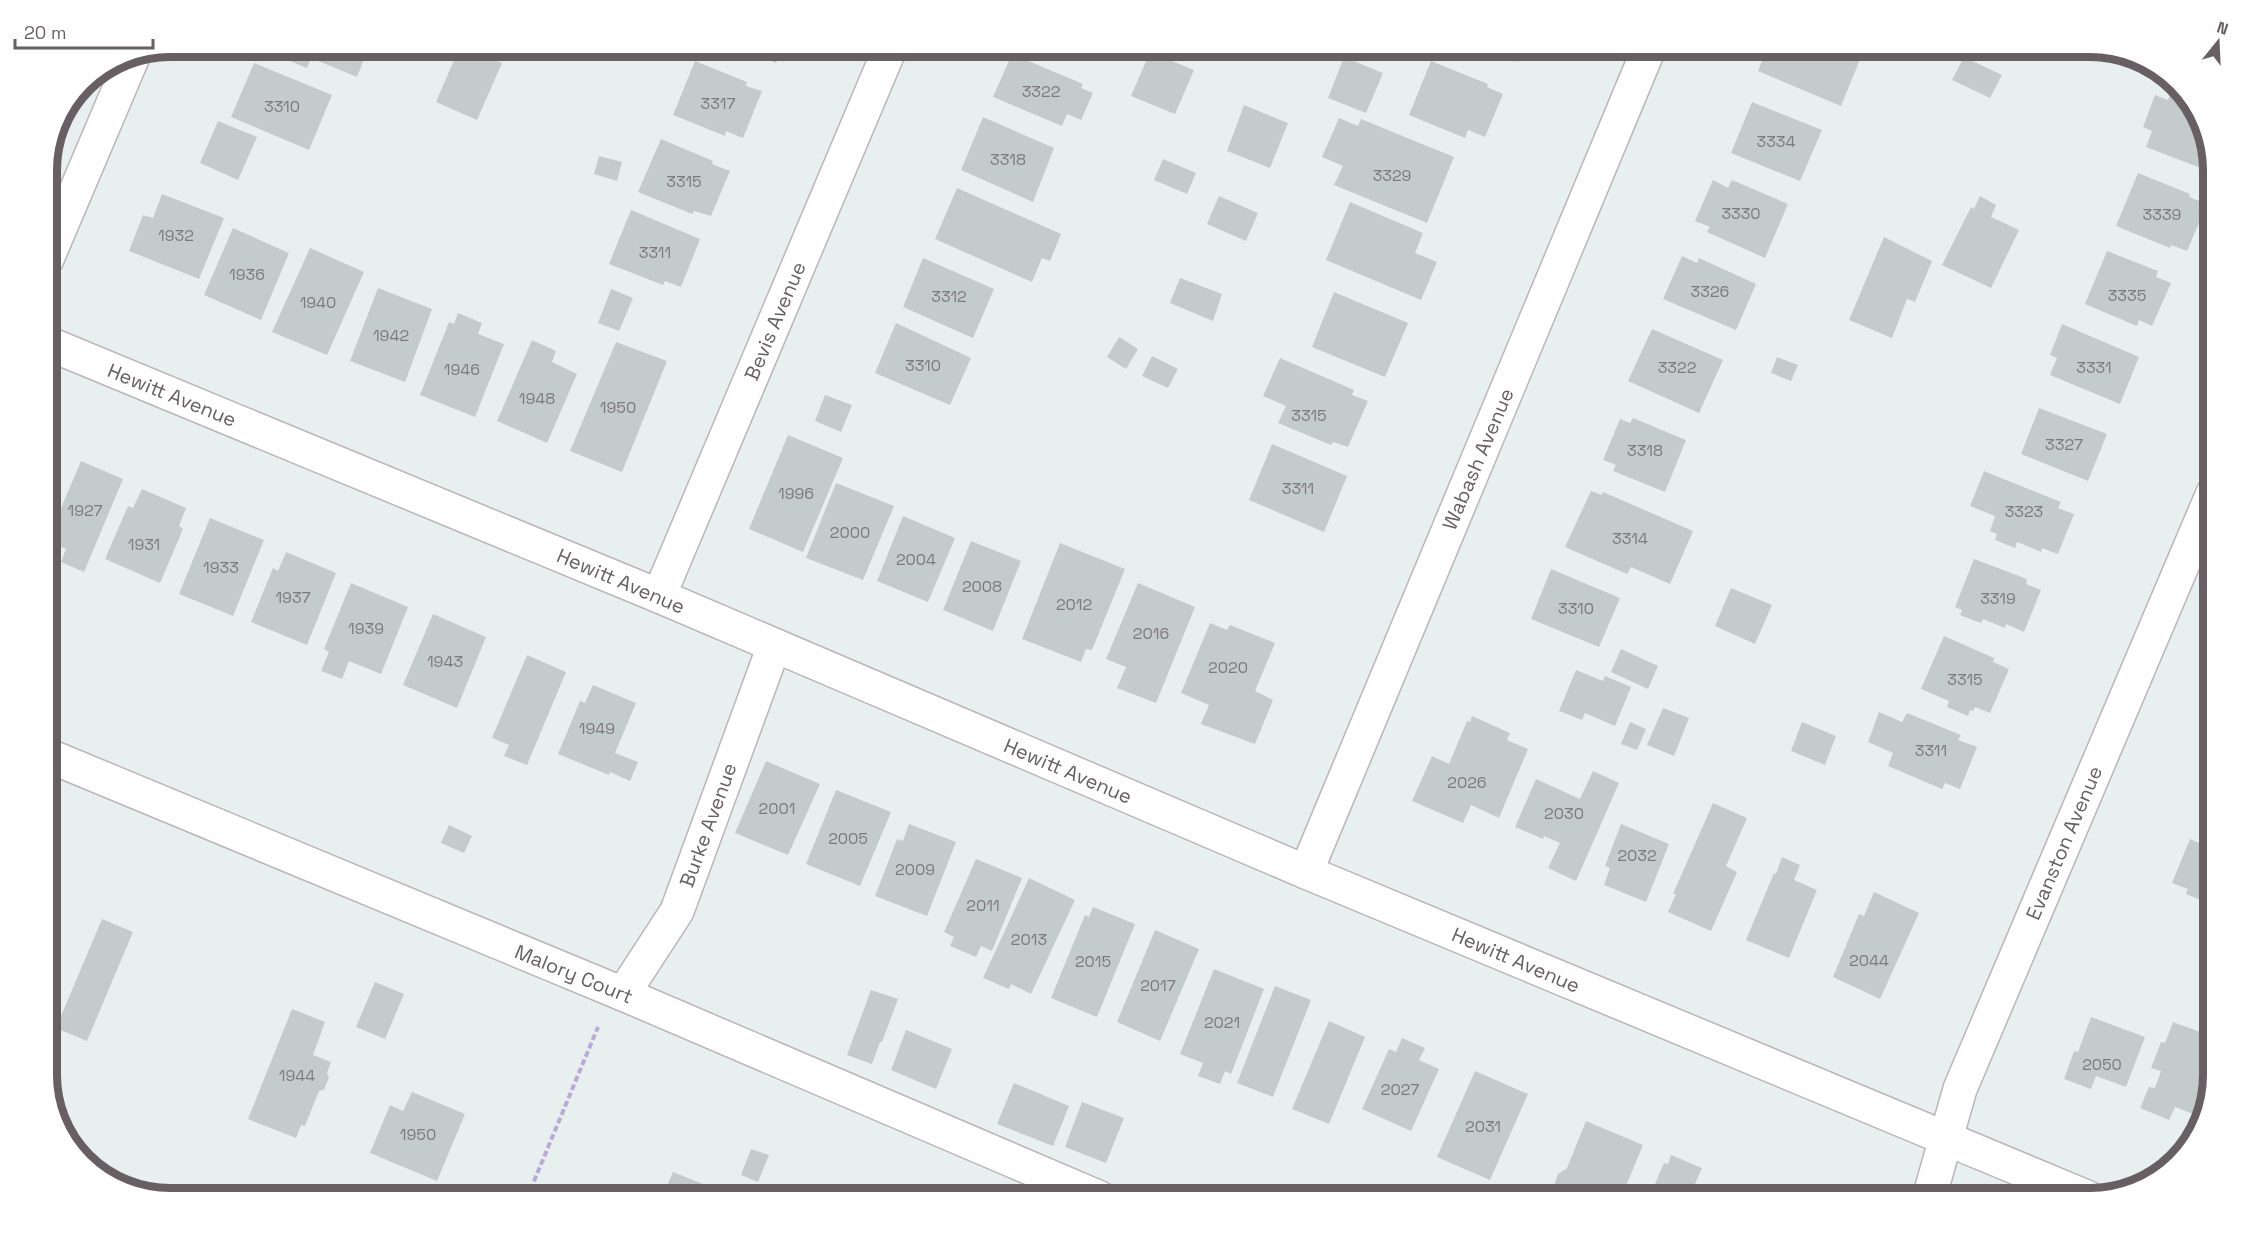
<svg xmlns="http://www.w3.org/2000/svg" width="2260" height="1245" viewBox="0 0 2260 1245" font-family="'Space Grotesk',sans-serif">
<style>
.building{fill:#c4cccb}
.lines{fill:none;stroke-linecap:round;stroke-linejoin:round}
.minor-casing{stroke:#bbb5b7;stroke-width:36}
.path{stroke:#bba9d8;stroke-width:4;stroke-dasharray:6 3;stroke-linecap:butt}
.minor{stroke:#fff;stroke-width:33}
.labels{text-anchor:middle;stroke-width:4.5;stroke-linejoin:round;paint-order:stroke}
.number-label{font-size:16px;fill:#7e7a7c}
.street-label{font-size:20px;fill:#675f62;stroke:#fff}
.rim{fill:none;stroke:#675f62;stroke-width:8}
</style>
<rect width="100%" height="100%" fill="#e8f0ef"/>
<!-- building -->
<g class="building">
<path d="M278 46H369L357 77 311 58 307 68 275 55Z"/>
<path d="M460 46 502 63 477 120 436 102Z"/>
<path d="M481 46H508L504 57Z"/>
<path d="M736 46H782L776 63Z"/>
<path d="M1085 46H1104L1101 53Z"/>
<path d="M1466 46H1522L1515 62 1496 54 1494 59Z"/>
<path d="M1768 46H1838L1861 57 1841 106 1758 71Z"/>
<path d="M2086 46H2090L2126 56 2122 64 2085 49Z"/>
<path d="M1150 52 1194 70 1175 114 1131 96Z"/>
<path d="M1012 54 1083 84 1081 88 1093 93 1081 120 1067 114 1062 126 993 97Z"/>
<path d="M1344 57 1383 73 1366 113 1328 98Z"/>
<path d="M1964 57 2002 75 1990 98 1952 80Z"/>
<path d="M695 61 747 82 746 86 762 91 743 138 726 131 725 136 673 115Z"/>
<path d="M1431 61 1488 84 1487 87 1503 94 1485 137 1468 130 1465 138 1409 115Z"/>
<path d="M254 63 332 95 309 150 231 117Z"/>
<path d="M2171 92 2193 102 2213 166 2201 161 2198 167 2146 147 2152 131 2143 127 2155 95 2168 100Z"/>
<path d="M1752 102 1822 130 1800 181 1731 153Z"/>
<path d="M1244 105 1288 123 1270 168 1227 151Z"/>
<path d="M983 117 1054 148 1033 202 961 170Z"/>
<path d="M1339 118 1358 126 1361 119 1454 157 1427 223 1334 185 1343 166 1322 157Z"/>
<path d="M218 121 257 137 238 180 200 163Z"/>
<path d="M661 139 713 161 712 164 730 171 711 216 694 211 692 214 638 192Z"/>
<path d="M599 156 622 162 617 181 594 174Z"/>
<path d="M1163 159 1196 173 1187 194 1154 180Z"/>
<path d="M2138 173 2190 194 2189 197 2207 204 2187 251 2171 245 2170 248 2116 226Z"/>
<path d="M1713 180 1728 188 1732 180 1788 204 1765 258 1707 232 1710 227 1695 221Z"/>
<path d="M957 188 1061 234 1050 261 1042 258 1032 282 935 239Z"/>
<path d="M162 194 224 218 199 279 129 251 143 215 153 218Z"/>
<path d="M1219 196 1258 213 1246 241 1207 224Z"/>
<path d="M1980 196 1996 205 1991 217 2019 230 1991 288 1942 265 1971 207 1974 209Z"/>
<path d="M1350 202 1423 233 1415 253 1437 262 1421 300 1326 260Z"/>
<path d="M631 210 700 239 681 287 665 281 663 285 609 264Z"/>
<path d="M233 228 289 253 261 320 204 295Z"/>
<path d="M1884 237 1932 261 1915 302 1907 299 1892 338 1849 320Z"/>
<path d="M310 248 364 272 327 355 272 332Z"/>
<path d="M2107 251 2158 271 2156 277 2171 283 2152 326 2139 320 2137 326 2085 304Z"/>
<path d="M1682 256 1697 263 1699 258 1756 284 1736 330 1663 299Z"/>
<path d="M923 258 994 289 973 338 903 307Z"/>
<path d="M1180 278 1222 294 1213 321 1170 303Z"/>
<path d="M378 288 432 309 405 382 350 361Z"/>
<path d="M611 289 633 298 619 331 598 323Z"/>
<path d="M1334 292 1408 323 1385 377 1312 347Z"/>
<path d="M458 313 482 323 478 334 504 344 475 417 420 395 449 322 454 324Z"/>
<path d="M896 323 971 358 950 405 875 373Z"/>
<path d="M2062 324 2139 357 2120 404 2050 375 2057 358 2050 355Z"/>
<path d="M1652 329 1723 360 1699 413 1628 381Z"/>
<path d="M1119 337 1138 349 1126 369 1107 357Z"/>
<path d="M532 340 556 351 552 362 577 374 547 443 497 421Z"/>
<path d="M616 342 667 361 622 472 570 451Z"/>
<path d="M1152 356 1178 369 1168 388 1142 376Z"/>
<path d="M1777 357 1798 365 1791 381 1771 373Z"/>
<path d="M1280 358 1354 390 1352 395 1368 401 1348 447 1333 442 1331 445 1278 423 1286 406 1263 396Z"/>
<path d="M825 395 852 405 841 432 815 421Z"/>
<path d="M2039 408 2107 434 2088 481 2021 454Z"/>
<path d="M1633 418 1686 440 1665 492 1613 471 1616 465 1603 460 1620 419 1630 423Z"/>
<path d="M788 435 843 458 803 552 749 529Z"/>
<path d="M1272 444 1347 476 1324 532 1249 500Z"/>
<path d="M81 461 123 479 84 572 61 562 66 549 47 541Z"/>
<path d="M1984 471 2061 502 2058 508 2074 514 2058 554 2042 548 2041 552 2017 542 2015 548 1995 540 1997 534 1990 531 1995 516 1970 506Z"/>
<path d="M836 483 894 506 863 580 806 558Z"/>
<path d="M142 489 186 508 179 526 183 529 160 583 105 559 128 506 133 508Z"/>
<path d="M1591 491 1602 495 1603 492 1693 531 1670 584 1631 567 1627 574 1565 547Z"/>
<path d="M903 516 955 538 928 602 877 581Z"/>
<path d="M210 518 264 540 233 616 179 594Z"/>
<path d="M971 541 1021 561 993 631 943 610Z"/>
<path d="M1060 543 1125 569 1092 650 1086 649 1081 662 1022 639Z"/>
<path d="M286 552 336 573 307 645 251 622 273 568 278 571Z"/>
<path d="M1974 559 2027 579 2026 584 2041 590 2024 632 2006 624 2005 628 1983 619 1981 623 1960 615 1962 610 1955 607Z"/>
<path d="M1551 569 1620 598 1599 647 1531 619Z"/>
<path d="M351 583 408 607 381 674 349 661 342 679 321 671 329 652 324 649Z"/>
<path d="M1138 583 1195 607 1156 703 1117 688 1126 667 1106 659Z"/>
<path d="M1731 588 1772 605 1755 644 1715 626Z"/>
<path d="M433 614 486 637 457 708 403 685Z"/>
<path d="M1210 623 1227 630 1230 625 1275 643 1255 691 1273 700 1255 744 1201 724 1209 705 1181 693Z"/>
<path d="M1944 636 1994 658 1993 662 2009 669 1990 713 1975 707 1973 711 1970 710 1968 716 1947 707 1949 701 1921 689Z"/>
<path d="M1621 649 1658 666 1648 689 1611 672Z"/>
<path d="M527 655 566 672 527 765 504 756 509 745 492 738Z"/>
<path d="M1576 670 1603 681 1605 676 1631 687 1615 726 1585 713 1582 720 1559 711Z"/>
<path d="M593 685 636 703 615 753 638 762 630 781 610 772 609 775 558 754 580 701 585 703Z"/>
<path d="M1663 708 1689 718 1674 756 1647 745Z"/>
<path d="M1879 712 1902 722 1907 713 1961 735 1958 740 1977 747 1960 789 1945 783 1942 789 1888 766 1893 753 1868 742Z"/>
<path d="M1472 716 1510 733 1507 740 1528 749 1499 818 1471 805 1463 823 1412 801 1432 756 1449 764 1467 721 1470 722Z"/>
<path d="M1630 722 1646 729 1637 750 1621 744Z"/>
<path d="M1802 722 1836 736 1825 765 1791 751Z"/>
<path d="M766 761 820 784 788 855 735 833Z"/>
<path d="M1593 771 1619 783 1576 881 1548 868 1560 843 1544 836 1543 839 1515 827 1536 779 1580 799Z"/>
<path d="M2213 781V815L2202 810Z"/>
<path d="M836 790 891 812 860 886 806 864Z"/>
<path d="M1713 803 1747 818 1726 866 1737 872 1711 931 1668 912 1676 894H1673Z"/>
<path d="M909 824 956 842 927 916 875 896 897 839 903 841Z"/>
<path d="M1621 824 1669 844 1646 902 1604 885 1610 868 1605 866Z"/>
<path d="M449 825 472 836 464 853 441 843Z"/>
<path d="M2190 839 2213 849V905L2186 894 2188 889 2172 883Z"/>
<path d="M1782 857 1800 865 1794 880 1817 890 1789 958 1746 940 1774 873 1776 874Z"/>
<path d="M976 859 1022 878 992 951 981 946 976 957 950 946 954 937 944 932Z"/>
<path d="M1029 878 1075 900 1031 994 1011 984 1009 989 983 978Z"/>
<path d="M1874 892 1919 913 1880 999 1833 977 1859 914 1864 916Z"/>
<path d="M1093 907 1135 924 1097 1017 1051 998 1085 915 1089 917Z"/>
<path d="M102 919 133 932 87 1041 56 1028Z"/>
<path d="M1155 930 1199 949 1160 1041 1117 1022Z"/>
<path d="M1214 969 1264 989 1231 1074 1225 1071 1220 1084 1198 1076 1203 1063 1180 1054Z"/>
<path d="M375 982 404 994 385 1039 356 1027Z"/>
<path d="M1275 986 1311 1000 1273 1097 1237 1083Z"/>
<path d="M871 990 898 999 882 1042H880L872 1064 847 1055Z"/>
<path d="M292 1009 325 1022 313 1055 331 1062 327 1073 329 1077 324 1090 319 1091 305 1126 301 1125 296 1138 248 1119Z"/>
<path d="M2091 1017 2145 1037 2126 1087 2096 1076 2091 1089 2064 1079 2074 1051 2078 1052Z"/>
<path d="M1329 1021 1365 1037 1329 1124 1292 1109Z"/>
<path d="M2173 1022 2203 1033 2199 1043 2204 1045 2200 1057 2213 1062V1075L2201 1117 2175 1107 2169 1120 2140 1108 2149 1087 2155 1088 2161 1071 2151 1068 2161 1042 2165 1043Z"/>
<path d="M906 1030 952 1049 936 1089 891 1070Z"/>
<path d="M1402 1038 1425 1048 1419 1060 1439 1069 1411 1131 1362 1109 1389 1049 1396 1052Z"/>
<path d="M1475 1071 1528 1094 1490 1180 1437 1157Z"/>
<path d="M1014 1083 1069 1106 1053 1146 997 1124Z"/>
<path d="M412 1092 465 1114 437 1181 370 1153 390 1105 403 1111Z"/>
<path d="M1082 1102 1124 1118 1106 1163 1065 1147Z"/>
<path d="M1586 1121 1643 1145 1621 1198H1555L1553 1188 1558 1174 1567 1168Z"/>
<path d="M751 1149 769 1155 758 1182 741 1175Z"/>
<path d="M1671 1155 1702 1168 1689 1198H1649L1664 1163 1668 1164Z"/>
<path d="M673 1172 723 1192 720 1198H652L657 1187 665 1191Z"/>
</g>
<g class="lines">
<!-- minor casing -->
<g class="minor-casing">
<g id="minor">
<path d="M47 259 134 54"/>
<path d="M47 343 659 596 1306 872 2089 1198"/>
<path d="M659 596 891 46"/>
<path d="M47 755 623 994 1100 1198"/>
<path d="M1306 872 1650 46"/>
<path d="M623 994 677 911 774 646"/>
<path d="M1929 1198 1960 1089 2213 493"/>
</g>
</g>
<!-- path -->
<path class="path" d="M527 1198 598 1027"/>
<!-- minor -->
<use href="#minor" class="minor"/>
</g>
<g class="labels">
<!-- number labels -->
<g class="number-label">
<text x="1041" y="97">3322</text>
<text x="718" y="109">3317</text>
<text x="282" y="112">3310</text>
<text x="1776" y="147">3334</text>
<text x="1008" y="165">3318</text>
<text x="1392" y="181">3329</text>
<text x="684" y="187">3315</text>
<text x="1741" y="219">3330</text>
<text x="2162" y="220">3339</text>
<text x="176" y="241">1932</text>
<text x="655" y="258">3311</text>
<text x="247" y="280">1936</text>
<text x="1710" y="297">3326</text>
<text x="2127" y="301">3335</text>
<text x="949" y="302">3312</text>
<text x="318" y="308">1940</text>
<text x="391" y="341">1942</text>
<text x="923" y="371">3310</text>
<text x="1677" y="373">3322</text>
<text x="2094" y="373">3331</text>
<text x="462" y="375">1946</text>
<text x="537" y="404">1948</text>
<text x="618" y="413">1950</text>
<text x="1309" y="421">3315</text>
<text x="2064" y="450">3327</text>
<text x="1645" y="456">3318</text>
<text x="1298" y="494">3311</text>
<text x="796" y="499">1996</text>
<text x="85" y="516">1927</text>
<text x="2024" y="517">3323</text>
<text x="850" y="538">2000</text>
<text x="1630" y="544">3314</text>
<text x="144" y="550">1931</text>
<text x="916" y="565">2004</text>
<text x="221" y="573">1933</text>
<text x="982" y="592">2008</text>
<text x="293" y="603">1937</text>
<text x="1998" y="604">3319</text>
<text x="1074" y="610">2012</text>
<text x="1576" y="614">3310</text>
<text x="366" y="634">1939</text>
<text x="1151" y="639">2016</text>
<text x="445" y="667">1943</text>
<text x="1228" y="673">2020</text>
<text x="1965" y="685">3315</text>
<text x="597" y="734">1949</text>
<text x="1931" y="756">3311</text>
<text x="1467" y="788">2026</text>
<text x="777" y="814">2001</text>
<text x="1564" y="819">2030</text>
<text x="848" y="844">2005</text>
<text x="1637" y="861">2032</text>
<text x="915" y="875">2009</text>
<text x="983" y="911">2011</text>
<text x="1029" y="945">2013</text>
<text x="1869" y="966">2044</text>
<text x="1093" y="967">2015</text>
<text x="1158" y="991">2017</text>
<text x="1222" y="1028">2021</text>
<text x="2102" y="1070">2050</text>
<text x="297" y="1081">1944</text>
<text x="1400" y="1095">2027</text>
<text x="1483" y="1132">2031</text>
<text x="418" y="1140">1950</text>
</g>
<!-- street labels -->
<g class="street-label">
<text transform="translate(775 321) rotate(-67)" y="7">Bevis Avenue</text>
<text transform="translate(172 395) rotate(22)" y="7">Hewitt Avenue</text>
<text transform="translate(1478 459) rotate(-67)" y="7">Wabash Avenue</text>
<text transform="translate(621 581) rotate(23)" y="7">Hewitt Avenue</text>
<text transform="translate(1068 771) rotate(23)" y="7">Hewitt Avenue</text>
<text transform="translate(708 825) rotate(-70)" y="7">Burke Avenue</text>
<text transform="translate(2064 843) rotate(-67)" y="7">Evanston Avenue</text>
<text transform="translate(1516 960) rotate(23)" y="7">Hewitt Avenue</text>
<text transform="translate(574 974) rotate(22)" y="7">Malory Court</text>
</g>
</g>
<!-- crop -->
<path d="M0 0H2260V1245H0ZM170 57H2090A113 113 0 0 1 2203 170V1075A113 113 0 0 1 2090 1188H170A113 113 0 0 1 57 1075V170A113 113 0 0 1 170 57Z" fill="#fff" fill-rule="evenodd"/>
<path class="rim" d="M170 57H2090A113 113 0 0 1 2203 170V1075A113 113 0 0 1 2090 1188H170A113 113 0 0 1 57 1075V170A113 113 0 0 1 170 57Z"/>
<!-- north arrow -->
<g transform="translate(2218 42) rotate(18)" stroke="#ffffff" stroke-width="4.5" paint-order="stroke">
<path d="M0-4.5L10 22L0 15L-10 22Z" fill="#675f62"/>
<text y="-9" font-size="16" font-weight="bold" text-anchor="middle" fill="#675f62">N</text>
</g>
<!-- scale -->
<path d="M15 39v9h138v-9" fill="none" stroke="#675f62" stroke-width="3"/>
<text x="24" y="39" font-size="18" fill="#675f62" stroke="#ffffff" stroke-width="4.5" paint-order="stroke">20 m</text>
</svg>
